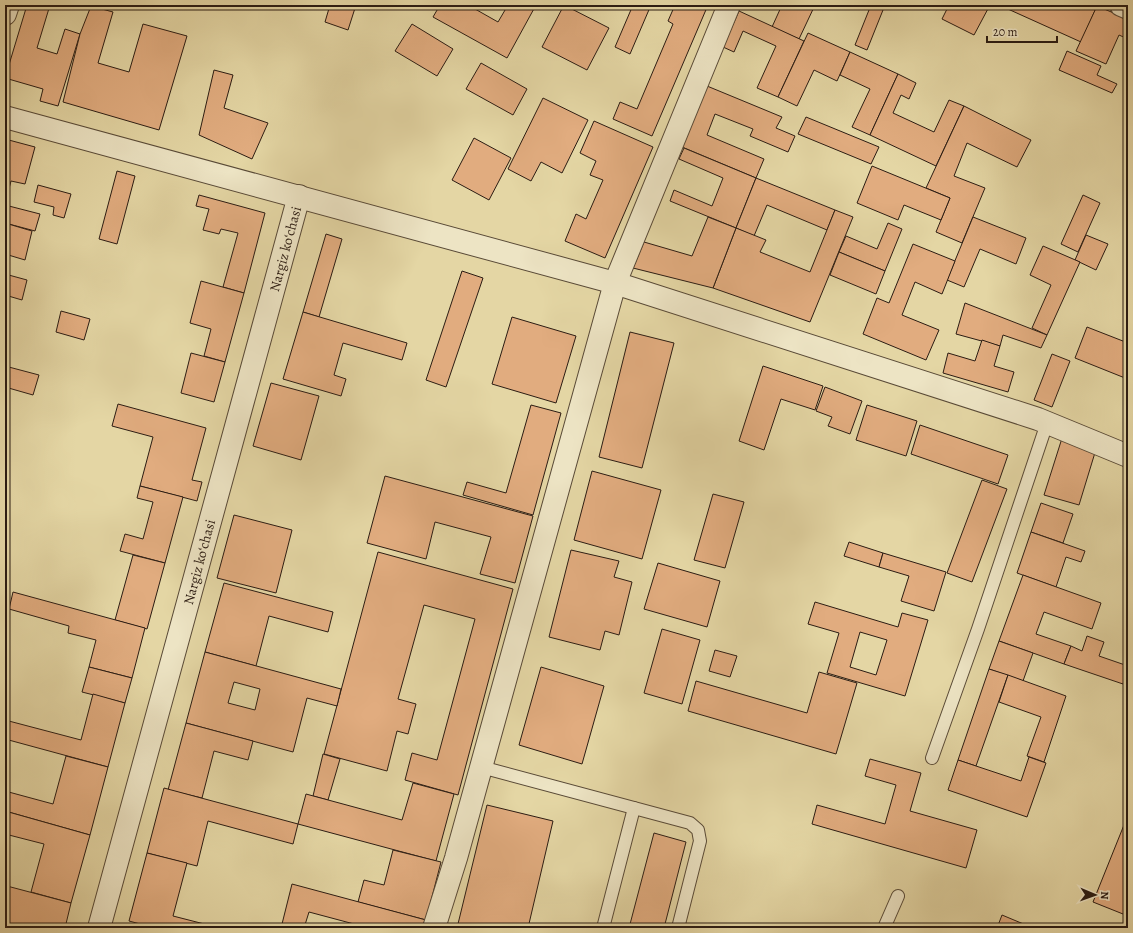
<svg xmlns="http://www.w3.org/2000/svg" width="1133" height="933" viewBox="0 0 1133 933" font-family="Alegreya,serif">
<style>
.building{fill:#e1ac7f;stroke:#2b1c13;fill-rule:evenodd}
.lines{fill:none;stroke-linecap:round;stroke-linejoin:round}
.service-casing{stroke:#594a37;stroke-width:14}
.minor-casing{stroke:#594a37;stroke-width:24}
.service{stroke:#ede4c4;stroke-width:12}
.minor{stroke:#ede4c4;stroke-width:22}
.labels{text-anchor:middle;stroke-width:3.5;stroke-linejoin:round;paint-order:stroke}
.street-label{font-size:14px;fill:#2b1c13;stroke:#ede4c4}
</style>
<rect width="100%" height="100%" fill="#e4d6a4"/>
<filter id="stains"><feTurbulence type="fractalNoise" baseFrequency=".005" numOctaves="4"/><feColorMatrix values="0 0 0 0 .2 0 0 0 0 .09 0 0 0 0 .02 0 0 0 .5 -.17"/></filter>
<radialGradient id="worn" r=".72"><stop offset=".6" stop-color="#630" stop-opacity="0"/><stop offset="1" stop-color="#630" stop-opacity=".3"/></radialGradient>
<!-- building -->
<g class="building">
<path d="M27 5H50L37 48 57 54 65 29 80 34 58 106 40 101 43 89 5 78Z"/>
<path d="M330 5H356L348 30 325 22Z"/>
<path d="M440 5H468L498 22 508 5H536L507 58 433 17Z"/>
<path d="M564 5 609 28 587 70 542 47Z"/>
<path d="M633 5H651L630 54 615 47Z"/>
<path d="M675 5H708L652 136 613 119 620 102 637 109 673 24 668 21Z"/>
<path d="M782 5H815L799 39 772 27Z"/>
<path d="M871 5H885L867 50 855 45Z"/>
<path d="M949 5H990L974 35 942 19Z"/>
<path d="M999 5H1095L1097 6 1081 42Z"/>
<path d="M91 6 113 12 98 63 129 72 143 24 187 36 159 130 63 102 80 34Z"/>
<path d="M1097 6 1128 19V39L1119 35 1106 64 1076 51Z"/>
<path d="M739 11 804 41 778 97 757 88 776 46 743 31 734 52 723 47Z"/>
<path d="M412 24 453 49 437 76 395 51Z"/>
<path d="M808 33 850 52 837 81 814 70 797 106 778 97Z"/>
<path d="M1067 51 1101 66 1097 75 1117 84 1112 93 1059 70Z"/>
<path d="M850 52 898 74 870 135 852 127 870 89 840 75Z"/>
<path d="M481 63 527 89 513 115 466 89Z"/>
<path d="M214 70 233 75 224 108 268 123 252 159 199 135Z"/>
<path d="M898 74 916 83 909 99 901 95 893 113 934 132 949 100 964 106 936 166 870 135Z"/>
<path d="M707 86 782 117 776 128 795 136 788 152 750 136 753 129 715 114 707 135 764 159 756 178 682 147Z"/>
<path d="M543 98 588 120 562 173 541 162 531 181 508 169Z"/>
<path d="M964 106 1031 140 1017 167 967 143 954 176 985 188 962 243 936 232 950 198 926 188Z"/>
<path d="M806 117 879 147 871 164 798 134Z"/>
<path d="M594 121 653 147 605 258 565 241 576 214 586 219 603 180 590 175 596 161 580 153Z"/>
<path d="M474 138 511 158 489 200 452 180Z"/>
<path d="M5 139 35 147 25 184 11 181 5 204Z"/>
<path d="M684 148 756 178 736 228 670 201 674 190 712 206 723 178 679 159Z"/>
<path d="M872 166 950 198 941 220 904 205 898 220 857 203Z"/>
<path d="M117 171 135 176 117 244 99 239Z"/>
<path d="M756 178 835 210 827 230 767 205 754 236 736 228Z"/>
<path d="M38 185 71 194 64 218 53 215 54 207 34 202Z"/>
<path d="M199 195 265 213 244 293 223 287 238 233 221 229 219 234 203 230 209 209 196 206Z"/>
<path d="M1083 195 1100 203 1078 252 1061 244Z"/>
<path d="M5 205 40 214 35 231 5 223Z"/>
<path d="M835 210 853 217 810 322 713 288 736 228 766 240 760 252 810 272Z"/>
<path d="M708 217 736 228 713 288 633 268 644 242 692 256Z"/>
<path d="M973 217 1026 238 1016 264 980 249 964 287 947 280Z"/>
<path d="M5 223 32 231 25 260 5 254Z"/>
<path d="M888 223 902 229 885 271 839 252 846 236 877 249Z"/>
<path d="M326 234 342 239 319 317 303 312Z"/>
<path d="M1086 235 1108 244 1096 270 1075 260Z"/>
<path d="M913 244 955 261 942 294 915 282 902 315 939 330 926 360 863 334 877 298 889 303Z"/>
<path d="M1043 246 1080 262 1047 335 1032 328 1051 285 1030 275Z"/>
<path d="M839 252 885 271 876 294 830 275Z"/>
<path d="M462 271 483 278 446 387 426 380Z"/>
<path d="M5 274 27 280 22 300 5 295Z"/>
<path d="M201 281 244 293 225 362 204 356 211 329 190 323Z"/>
<path d="M965 303 1047 335 1041 348 1003 335 1000 346 956 334Z"/>
<path d="M61 311 90 319 84 340 56 332Z"/>
<path d="M303 312 407 343 402 360 343 343 334 375 346 379 341 396 283 379Z"/>
<path d="M512 317 576 336 556 403 492 384Z"/>
<path d="M1087 327 1128 343V369L1125 378 1075 358Z"/>
<path d="M630 332 674 343 642 468 599 457Z"/>
<path d="M982 340 1000 346 994 366 1014 372 1008 392 943 373 948 353 975 361Z"/>
<path d="M191 353 225 362 214 402 181 393Z"/>
<path d="M1052 354 1070 361 1052 407 1034 400Z"/>
<path d="M5 366 39 375 33 395 5 387Z"/>
<path d="M763 366 823 386 815 410 781 399 764 450 739 441Z"/>
<path d="M271 383 319 396 301 460 253 446Z"/>
<path d="M825 387 862 401 850 434 828 426 832 417 816 411Z"/>
<path d="M118 404 206 428 192 480 202 482 197 501 140 486 153 437 112 426Z"/>
<path d="M531 405 561 413 533 515 463 495 467 482 506 493Z"/>
<path d="M867 405 917 421 906 456 856 440Z"/>
<path d="M920 425 1008 455 998 484 911 454Z"/>
<path d="M1063 435 1097 446 1079 505 1044 495Z"/>
<path d="M592 471 661 490 642 559 574 540Z"/>
<path d="M385 476 533 516 515 583 480 574 491 537 435 522 426 559 367 543Z"/>
<path d="M982 480 1007 489 972 582 947 573Z"/>
<path d="M140 486 183 497 165 563 120 551 125 534 143 539 153 502 137 498Z"/>
<path d="M713 494 744 502 725 568 694 560Z"/>
<path d="M1041 503 1073 514 1063 543 1031 532Z"/>
<path d="M234 515 292 530 276 593 217 578Z"/>
<path d="M1031 532 1085 551 1081 562 1066 557 1056 587 1017 573Z"/>
<path d="M849 542 883 553 879 567 844 556Z"/>
<path d="M571 550 619 561 614 577 632 582 619 635 605 631 600 650 549 637Z"/>
<path d="M378 552 513 589 458 795 405 780 412 753 437 760 475 619 424 605 398 699 416 704 408 734 397 731 387 771 324 754Z"/>
<path d="M883 553 946 572 934 611 901 601 909 576 879 567Z"/>
<path d="M133 555 165 563 147 629 115 620Z"/>
<path d="M658 563 720 581 707 627 644 609Z"/>
<path d="M1023 575 1101 603 1092 629 1044 612 1036 634 1071 646 1064 664 999 641Z"/>
<path d="M224 583 333 612 328 632 269 616 256 666 205 652Z"/>
<path d="M13 592 145 628 132 678 89 667 96 640 68 633 69 626 9 609Z"/>
<path d="M815 602 898 627 902 613 928 620 905 696 827 673 839 633 808 624ZM860 632 887 640 876 675 850 667Z"/>
<path d="M662 629 700 640 682 704 644 693Z"/>
<path d="M1087 636 1104 642 1099 656 1128 666 1123 684 1064 664 1071 646 1082 651Z"/>
<path d="M999 641 1033 653 1023 681 989 669Z"/>
<path d="M715 650 737 656 730 677 709 671Z"/>
<path d="M205 652 341 689 337 706 307 698 293 752 186 723ZM234 682 260 689 255 710 228 703Z"/>
<path d="M89 667 132 678 125 703 82 692Z"/>
<path d="M541 667 604 686 582 764 519 745Z"/>
<path d="M989 669 1008 675 976 766 958 760Z"/>
<path d="M819 672 857 683 836 754 688 711 696 681 807 713Z"/>
<path d="M1008 675 1066 696 1044 762 1027 756 1041 717 999 702Z"/>
<path d="M93 694 125 703 108 767 5 739V720L81 740Z"/>
<path d="M186 723 253 741 248 760 214 751 202 798 168 790Z"/>
<path d="M323 754 340 759 328 800 313 796Z"/>
<path d="M66 756 108 767 90 835 5 811V791L53 804Z"/>
<path d="M1029 757 1046 763 1027 817 948 790 958 760 1021 781Z"/>
<path d="M870 759 921 773 910 811 977 830 966 868 812 824 817 805 885 824 896 785 865 776Z"/>
<path d="M413 783 454 794 436 861 298 824 306 794 402 820Z"/>
<path d="M164 788 298 824 293 844 208 821 197 866 147 853Z"/>
<path d="M487 805 553 821 528 928H457Z"/>
<path d="M5 811 90 835 71 903 31 892 44 844 5 834Z"/>
<path d="M1128 815V916L1093 902Z"/>
<path d="M654 833 686 842 664 928H629Z"/>
<path d="M393 850 441 862 426 920 358 902 364 880 384 885Z"/>
<path d="M147 853 187 863 173 916 220 928H155L129 921Z"/>
<path d="M292 884 426 920 424 928H369L309 912 304 928H281Z"/>
<path d="M7 886 71 903 65 928H5V894Z"/>
<path d="M1002 915 1033 928H997Z"/>
</g>
<g class="lines">
<!-- service casing -->
<g class="service-casing">
<g id="service">
<path d="M932 758 978 629 1047 423"/>
<path d="M481 767 690 823 698 830 700 841 678 928"/>
<path d="M603 928 634 808"/>
<path d="M884 928 898 896"/>
</g>
</g>
<!-- minor casing -->
<g class="minor-casing">
<g id="minor">
<path d="M1121 5 1128 8"/>
<path d="M5 14 8 5"/>
<path d="M5 117 615 283 1038 419 1128 456"/>
<path d="M99 928 299 196"/>
<path d="M434 928 456 858 615 283 729 5"/>
</g>
</g>
<!-- service -->
<use href="#service" class="service"/>
<!-- minor -->
<use href="#minor" class="minor"/>
</g>
<g class="labels">
<!-- street labels -->
<g class="street-label">
<text transform="translate(285 249) rotate(-75)" y="5">Nargiz koʻchasi</text>
<text transform="translate(199 562) rotate(-75)" y="5">Nargiz koʻchasi</text>
</g>
</g>
<!-- margin -->
<rect width="1133" height="933" fill="none" stroke="#e4d6a4" stroke-width="20"/>
<rect x="6" y="6" width="1121" height="921" fill="none" stroke="#2b1c13" stroke-width="2"/>
<rect x="10" y="10" width="1113" height="913" fill="none" stroke="#2b1c13"/>
<!-- north arrow -->
<g transform="translate(1095 895) rotate(92)" stroke="#ede4c4" stroke-width="3" paint-order="stroke">
<path d="M0-3L7 15L0 10L-7 15Z" fill="#2b1c13"/>
<text y="-6" font-size="11" font-weight="bold" text-anchor="middle" fill="#2b1c13">N</text>
</g>
<!-- scale -->
<path d="M987 36v6h70v-6" fill="none" stroke="#2b1c13" stroke-width="2"/>
<text x="993" y="36" font-size="12" fill="#2b1c13" stroke="#ede4c4" stroke-width="3" paint-order="stroke">20 m</text>
<rect width="100%" height="100%" filter="url(#stains)"/>
<rect width="100%" height="100%" fill="url(#worn)"/>
</svg>
